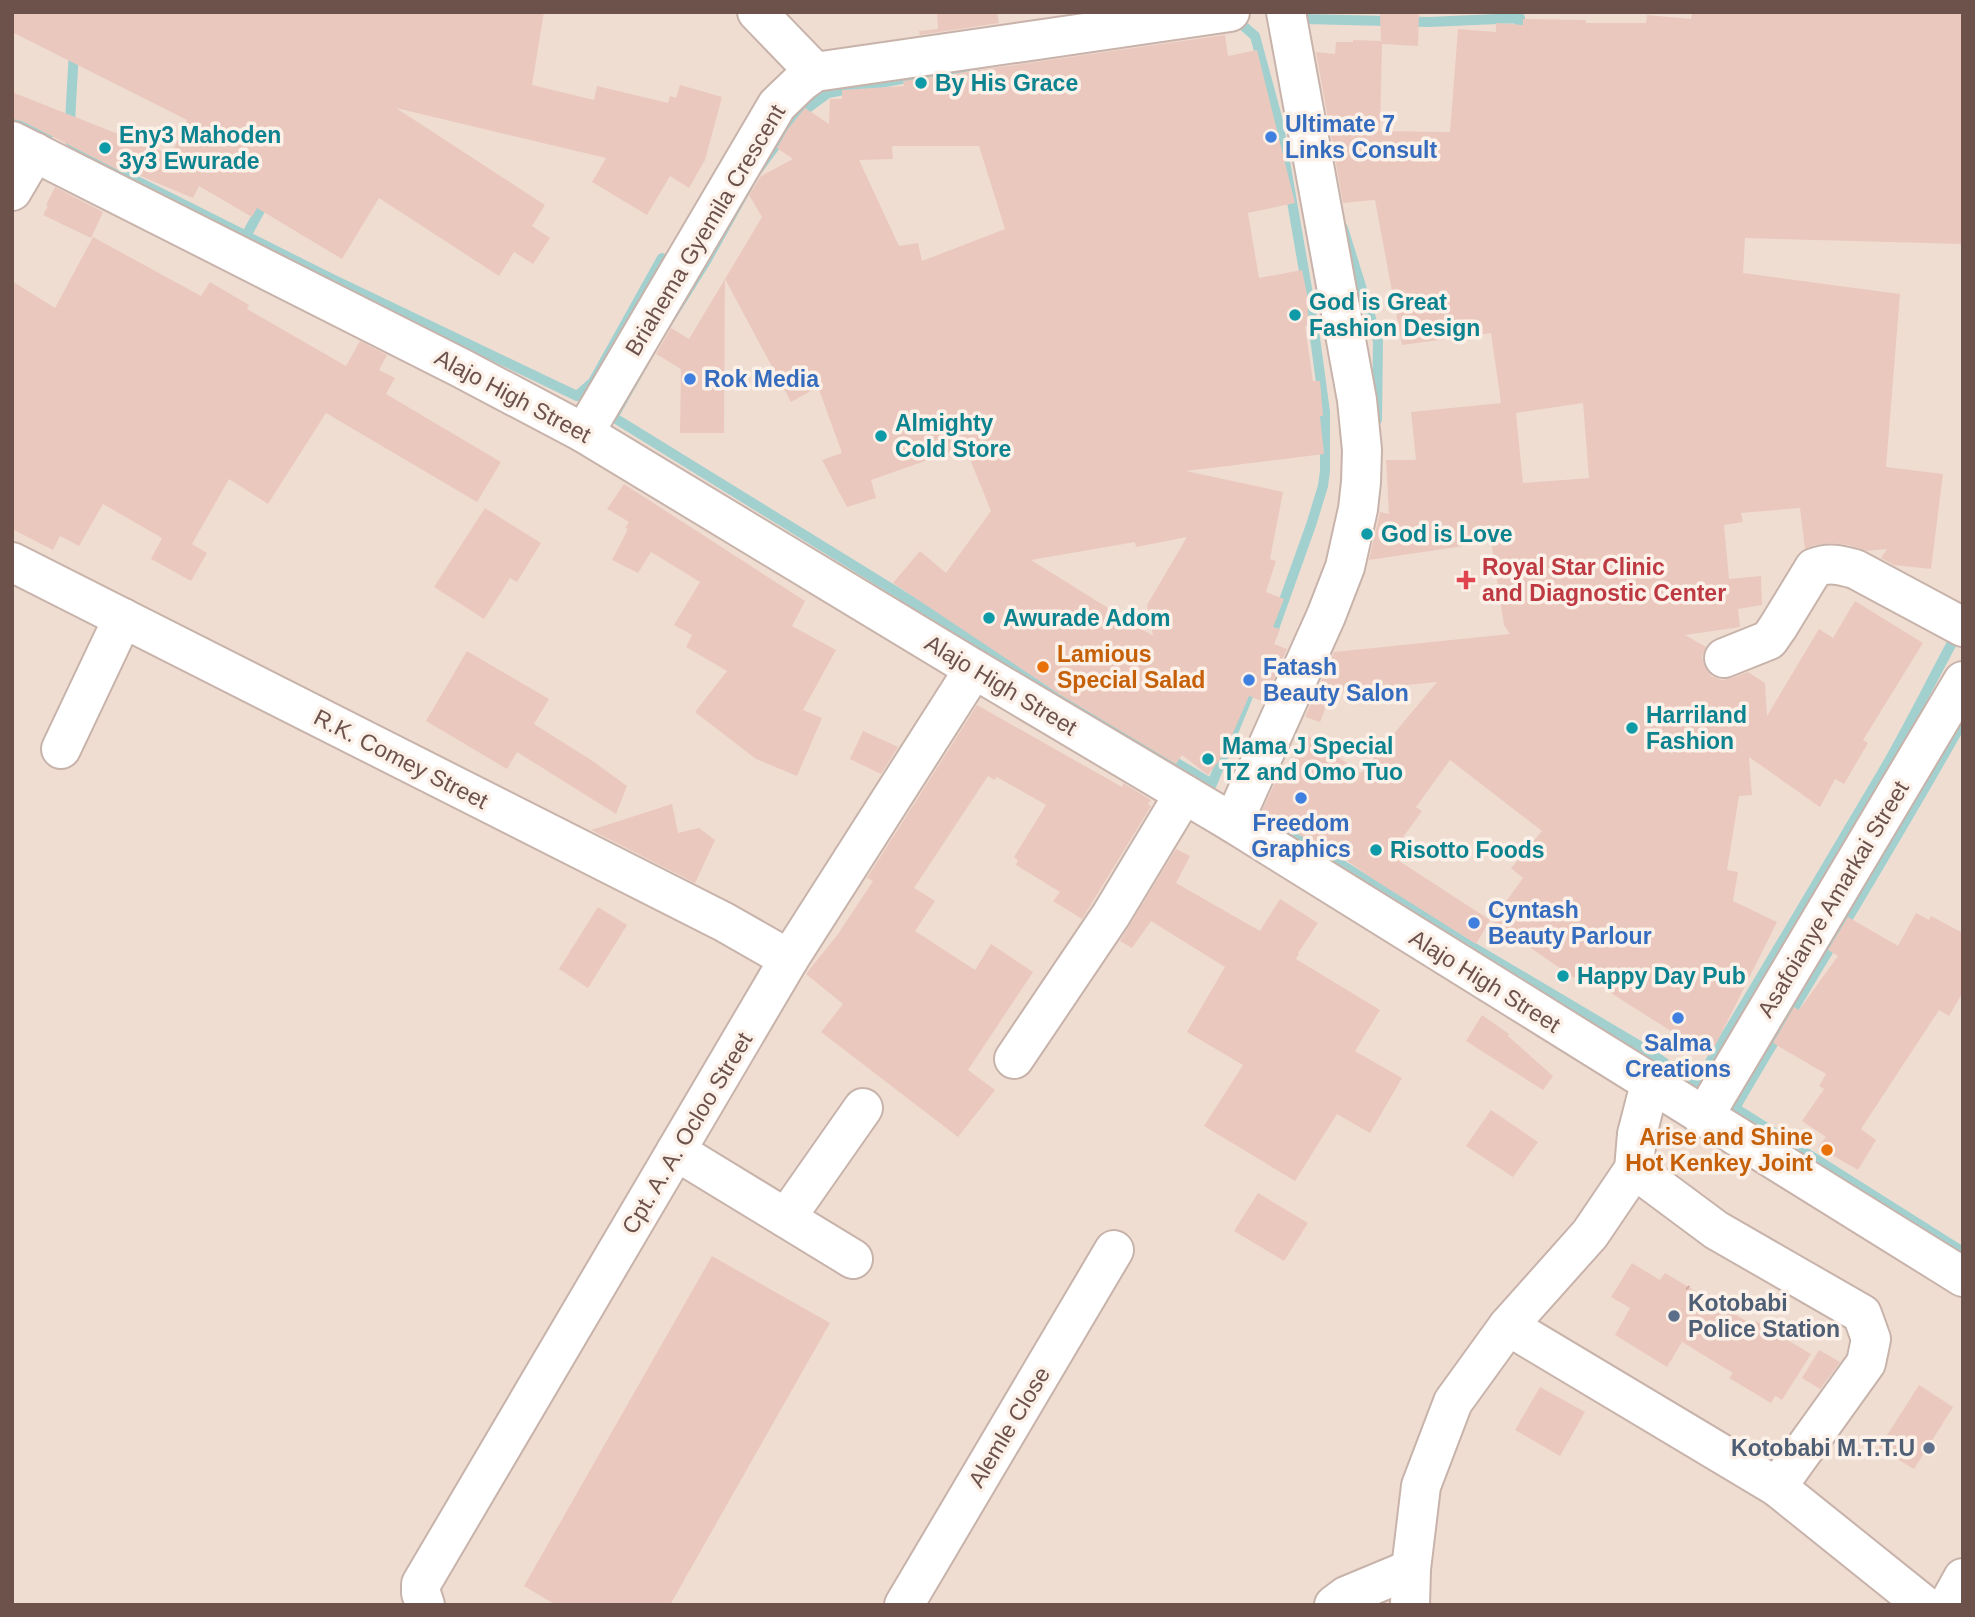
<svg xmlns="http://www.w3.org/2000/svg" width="1975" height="1617" viewBox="0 0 1975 1617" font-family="Helvetica,sans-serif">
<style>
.residential{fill:#efddd2}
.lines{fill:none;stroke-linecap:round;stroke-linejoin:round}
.stream{stroke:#a1d0cf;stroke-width:10}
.building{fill:#ebc8be;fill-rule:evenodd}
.minor-casing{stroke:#c8b3ab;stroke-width:42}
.path{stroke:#cfaba1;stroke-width:4.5;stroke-dasharray:2 5;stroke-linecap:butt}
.minor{stroke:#fff;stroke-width:38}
.culture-dot{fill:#0f9aa8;stroke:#fcf1e8;stroke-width:2.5}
.shop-dot{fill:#3f7fe0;stroke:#fcf1e8;stroke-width:2.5}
.health-dot{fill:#e0444e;stroke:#fcf1e8;stroke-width:2.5}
.food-dot{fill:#e8710a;stroke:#fcf1e8;stroke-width:2.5}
.service-dot{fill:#5c6f8a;stroke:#fcf1e8;stroke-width:2.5}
.labels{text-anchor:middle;stroke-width:7;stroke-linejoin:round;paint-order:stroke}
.culture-label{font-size:23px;font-weight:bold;fill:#0d838f;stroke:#fcf1e8;text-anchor:start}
.shop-label{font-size:23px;font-weight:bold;fill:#366cbe;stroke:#fcf1e8;text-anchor:start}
.street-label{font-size:23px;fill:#6d524c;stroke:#fcf1e8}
.health-label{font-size:23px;font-weight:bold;fill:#be3a42;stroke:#fcf1e8;text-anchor:start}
.food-label{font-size:23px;font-weight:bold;fill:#c56008;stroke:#fcf1e8;text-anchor:start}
.service-label{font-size:23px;font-weight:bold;fill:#4e5e75;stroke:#fcf1e8;text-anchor:start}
</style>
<rect width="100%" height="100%" fill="#f9ece3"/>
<!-- residential -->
<rect class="residential" x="12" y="12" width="1951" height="1593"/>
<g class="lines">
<!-- stream -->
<g class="stream">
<path d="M1303 19 1429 22 1520 18 1518 39"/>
<path d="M1241 24 1255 36 1278 121 1313 323 1325 412V471L1323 486 1311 525 1262 662 1212 784 1088 710 613 417 659 336 706 261 754 175 797 116 828 93 985 63 1175 30Z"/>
<path d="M74 50 69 140 85 155 332 279 577 396 593 382 662 258"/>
<path d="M12 120 50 133"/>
<path d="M1343 228 1378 341 1377 420"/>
<path d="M246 236 265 201"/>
<path d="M1253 805 1251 808 1476 949 1645 1049 1696 1085 1727 1103 1963 1252"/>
<path d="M1696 1085C1759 982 1820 877 1882 773 1909 727 1932 679 1958 632"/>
<path d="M1735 1108C1810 979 1890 852 1963 721"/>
</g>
</g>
<!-- building -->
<g class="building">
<path d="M12 12H544L532 85 594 100 597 86 668 103 670 96 676 98 680 85 722 97 705 160 689 188 670 176 647 215 592 182 606 158 396 108 545 205 532 226 550 238 533 264 514 252 499 276 379 198 342 259 257 208 252 217 199 186 193 198 124 169 122 172 22 121 12 119V92L171 155 187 120 12 32Z"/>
<path d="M937 12H997L999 23 920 35 919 31 938 29Z"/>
<path d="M1380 12H1419L1418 46 1382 44 1380 131 1450 132 1458 29 1496 32V23L1523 25V19L1586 20V23H1646L1647 15 1691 19 1692 12H1963V244L1745 238 1743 273 1900 294 1886 467 1943 474 1931 569 1894 565 1881 558 1887 549 1867 551 1849 545 1830 543 1815 545 1805 549 1800 508 1741 513 1743 522 1724 525 1729 579 1761 576 1762 605 1738 609 1740 627 1685 635 1706 647 1702 656 1704 665 1711 676 1722 680 1732 678 1748 672 1765 683 1767 716 1819 629 1833 638 1855 601 1923 643 1863 740 1868 743 1844 784 1835 779 1820 807 1749 757 1752 795 1739 796 1727 870 1738 872 1733 901 1777 922 1710 1056 1578 972 1574 978 1492 921 1523 878 1511 868 1542 831 1450 760 1416 807 1422 811 1390 855 1490 920 1476 944 1373 879 1326 846 1324 849 1261 813 1282 768 1290 771 1304 733 1361 773 1437 682 1396 686V689L1332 691 1320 722 1305 717 1334 652 1510 634 1504 625 1491 542 1369 560 1380 512 1389 514 1386 460H1416L1411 412 1501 403 1491 333 1402 345 1375 200 1343 203 1316 52 1335 54 1336 42H1353V40L1381 41ZM1583 403 1589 478 1523 483 1516 413Z"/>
<path d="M1225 35 1228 56 1257 50 1295 203 1248 213 1259 278 1302 270 1307 294 1309 326H1305L1313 381H1320L1323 416H1320L1324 454 1186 471 1283 492 1270 559 1276 561 1266 592 1284 599 1273 627 1280 629 1274 644 1287 649 1264 702 1249 696 1224 754 1208 775 1182 755 1176 764 1059 694 893 583 920 551 946 573 991 511 965 447 871 480 876 498 847 507 822 460 842 453 818 387 791 402 725 279 762 217 749 195 761 176 793 159 777 148 788 129 805 108 829 124 830 99H842V90L904 86 903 81ZM892 146H979L1005 229 922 261 918 243 899 246 859 160 893 159ZM1187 537 1147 605 1153 636 1031 560 1135 542 1136 547Z"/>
<path d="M55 187 103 212 91 238 43 215 48 206 46 205Z"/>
<path d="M93 237 201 296 210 282 249 305 247 309 346 366 360 341 387 355 379 370 395 378 386 394 501 462 477 502 326 413 268 504 229 479 192 544 207 553 191 581 151 559 162 538 103 504 79 546 60 536 53 550 12 529V281L55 308Z"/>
<path d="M725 279 724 433H680L681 369 656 354 671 328 689 339Z"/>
<path d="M624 484 805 601 792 626 836 650 803 710 822 718 797 776 756 759 695 712 727 671 686 647 692 635 674 625 700 582 651 552 638 573 612 560 628 529 625 528 629 522 607 509Z"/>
<path d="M485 508 541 543 517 582 510 578 484 619 434 587Z"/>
<path d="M467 651 549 699 534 724 594 762 627 786 616 814 517 752 507 769 426 721Z"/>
<path d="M977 705 1122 787 1123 783 1151 800 1148 804 1151 806 1082 919 1053 901 1060 892 1016 865 1018 860 1014 857 1046 805 997 777 994 780 988 776 914 888 935 901 915 931 975 970 991 944 1033 972 968 1070 995 1090 958 1137 821 1032 843 1004 806 974 838 934 873 881 867 878Z"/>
<path d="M863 731 898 747 881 774 850 759Z"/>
<path d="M672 804 678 833 699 828 715 840 695 883 591 830Z"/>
<path d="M1176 849 1190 856 1176 883 1260 931 1280 899 1318 923 1298 953 1299 954 1296 959 1380 1010 1355 1051 1402 1078 1370 1133 1337 1114 1295 1181 1204 1126 1243 1065 1187 1032 1225 967 1151 921 1132 948 1120 941Z"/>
<path d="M598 907 627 925 588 988 559 969Z"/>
<path d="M1916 913 1929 920 1931 916 1963 933V992L1949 1016 1939 1010 1861 1129 1876 1140 1858 1170 1818 1147 1826 1137 1802 1121 1824 1089 1819 1086 1826 1074 1773 1043 1794 1007 1799 1010 1838 956 1828 950 1848 917 1898 946Z"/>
<path d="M1482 1015 1509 1034 1508 1036 1553 1076 1543 1090 1466 1041Z"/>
<path d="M1491 1110 1538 1142 1513 1177 1466 1146Z"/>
<path d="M1258 1193 1308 1223 1284 1261 1234 1231Z"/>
<path d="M712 1256 830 1323 670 1605H556L524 1586Z"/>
<path d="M1632 1263 1660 1280 1665 1273 1753 1325 1756 1321 1811 1354 1782 1400 1775 1396 1771 1403 1729 1378 1733 1373 1682 1342 1667 1367 1615 1335 1630 1308 1611 1297Z"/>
<path d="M1819 1350 1840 1362 1820 1389 1802 1378Z"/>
<path d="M1919 1385 1953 1407 1914 1469 1879 1448Z"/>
<path d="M1540 1387 1585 1412 1560 1456 1515 1430Z"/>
</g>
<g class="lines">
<!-- minor casing -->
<g class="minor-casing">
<g id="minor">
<path d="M757 12 815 72"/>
<path d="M12 141 461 368 584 433 974 669 1233 823 1963 1277"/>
<path d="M12 191 35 152"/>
<path d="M584 433 777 105 801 82 815 72 1230 12"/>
<path d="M12 562 724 922 789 959"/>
<path d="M1724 658 1769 640 1778 627 1814 568C1829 562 1840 565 1855 569L1963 627"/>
<path d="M61 749 123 618"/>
<path d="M1233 823 1326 616 1345 567 1358 509 1361 482 1362 450 1357 400 1286 12"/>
<path d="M1014 1059 1111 915 1184 794"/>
<path d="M1703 1118 1963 681"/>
<path d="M676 1151 853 1259"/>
<path d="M1634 1169 1716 1230 1862 1314 1871 1339 1866 1363 1777 1487"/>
<path d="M786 1218 863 1108"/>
<path d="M1508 1326 1777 1487 1924 1605"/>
<path d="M425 1605 421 1593V1584L789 959 974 669"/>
<path d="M904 1605 1114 1250"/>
<path d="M1334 1605 1346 1596 1411 1569"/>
<path d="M1410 1605 1411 1569 1421 1486 1453 1402 1508 1326 1590 1234 1634 1169 1637 1134 1650 1084"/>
<path d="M1948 1605 1963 1578"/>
</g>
</g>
<!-- path -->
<path class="path" d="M1687 1287 1707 1306"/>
<!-- minor -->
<use href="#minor" class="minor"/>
</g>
<!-- markers -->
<g class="culture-dot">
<circle cx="921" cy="83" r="7"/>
<circle cx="105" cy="148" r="7"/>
<circle cx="1295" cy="315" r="7"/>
<circle cx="881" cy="436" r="7"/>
<circle cx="1367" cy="534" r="7"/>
<circle cx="989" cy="618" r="7"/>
<circle cx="1632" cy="728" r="7"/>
<circle cx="1208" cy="759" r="7"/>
<circle cx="1376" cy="850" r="7"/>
<circle cx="1563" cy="976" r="7"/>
</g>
<g class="shop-dot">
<circle cx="1271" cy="137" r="7"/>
<circle cx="690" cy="379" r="7"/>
<circle cx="1249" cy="680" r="7"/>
<circle cx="1301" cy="798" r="7"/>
<circle cx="1474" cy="923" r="7"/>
<circle cx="1678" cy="1018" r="7"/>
</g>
<path class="health-dot" d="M1462.5 569.5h7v7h7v7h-7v7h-7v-7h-7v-7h7z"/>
<g class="food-dot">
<circle cx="1043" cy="667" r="7"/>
<circle cx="1827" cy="1150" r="7"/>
</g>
<g class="service-dot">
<circle cx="1674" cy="1316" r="7"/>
<circle cx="1929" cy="1448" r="7"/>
</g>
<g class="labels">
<!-- culture labels -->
<g class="culture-label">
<text x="935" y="91">By His Grace</text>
<text x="119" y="143">Eny3 Mahoden<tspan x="119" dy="26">3y3 Ewurade</tspan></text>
<text x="1309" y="310">God is Great<tspan x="1309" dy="26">Fashion Design</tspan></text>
<text x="895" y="431">Almighty<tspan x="895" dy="26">Cold Store</tspan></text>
<text x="1381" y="542">God is Love</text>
<text x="1003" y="626">Awurade Adom</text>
<text x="1646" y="723">Harriland<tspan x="1646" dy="26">Fashion</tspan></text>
<text x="1222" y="754">Mama J Special<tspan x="1222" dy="26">TZ and Omo Tuo</tspan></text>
<text x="1390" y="858">Risotto Foods</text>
<text x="1577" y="984">Happy Day Pub</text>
</g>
<!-- shop labels -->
<g class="shop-label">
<text x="1285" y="132">Ultimate 7<tspan x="1285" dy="26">Links Consult</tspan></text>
<text x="704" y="387">Rok Media</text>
<text x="1263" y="675">Fatash<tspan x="1263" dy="26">Beauty Salon</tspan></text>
<text x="1301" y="831" text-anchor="middle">Freedom<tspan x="1301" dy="26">Graphics</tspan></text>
<text x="1488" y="918">Cyntash<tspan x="1488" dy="26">Beauty Parlour</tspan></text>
<text x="1678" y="1051" text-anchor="middle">Salma<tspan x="1678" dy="26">Creations</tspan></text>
</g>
<!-- street labels -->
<g class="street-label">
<text transform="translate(705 230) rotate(-59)" y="8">Briahema Gyemila Crescent</text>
<text transform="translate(513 396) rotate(28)" y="8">Alajo High Street</text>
<text transform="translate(1001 685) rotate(31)" y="8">Alajo High Street</text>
<text transform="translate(401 759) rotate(27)" y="8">R.K. Comey Street</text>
<text transform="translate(1833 899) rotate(-59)" y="8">Asafoianye Amarkai Street</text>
<text transform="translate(1485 981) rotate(32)" y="8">Alajo High Street</text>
<text transform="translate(687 1133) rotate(-59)" y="8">Cpt. A. A. Ocloo Street</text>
<text transform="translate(1009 1427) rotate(-59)" y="8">Alemle Close</text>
</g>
<!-- health labels -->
<g class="health-label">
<text x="1482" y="575">Royal Star Clinic<tspan x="1482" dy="26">and Diagnostic Center</tspan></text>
</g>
<!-- food labels -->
<g class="food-label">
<text x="1057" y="662">Lamious<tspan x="1057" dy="26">Special Salad</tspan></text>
<text x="1813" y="1145" text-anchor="end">Arise and Shine<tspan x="1813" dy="26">Hot Kenkey Joint</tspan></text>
</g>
<!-- service labels -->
<g class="service-label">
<text x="1688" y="1311">Kotobabi<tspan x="1688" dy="26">Police Station</tspan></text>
<text x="1915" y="1456" text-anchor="end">Kotobabi M.T.T.U</text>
</g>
</g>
<!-- border -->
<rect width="1975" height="1617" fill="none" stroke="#6d524c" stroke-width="28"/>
</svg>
